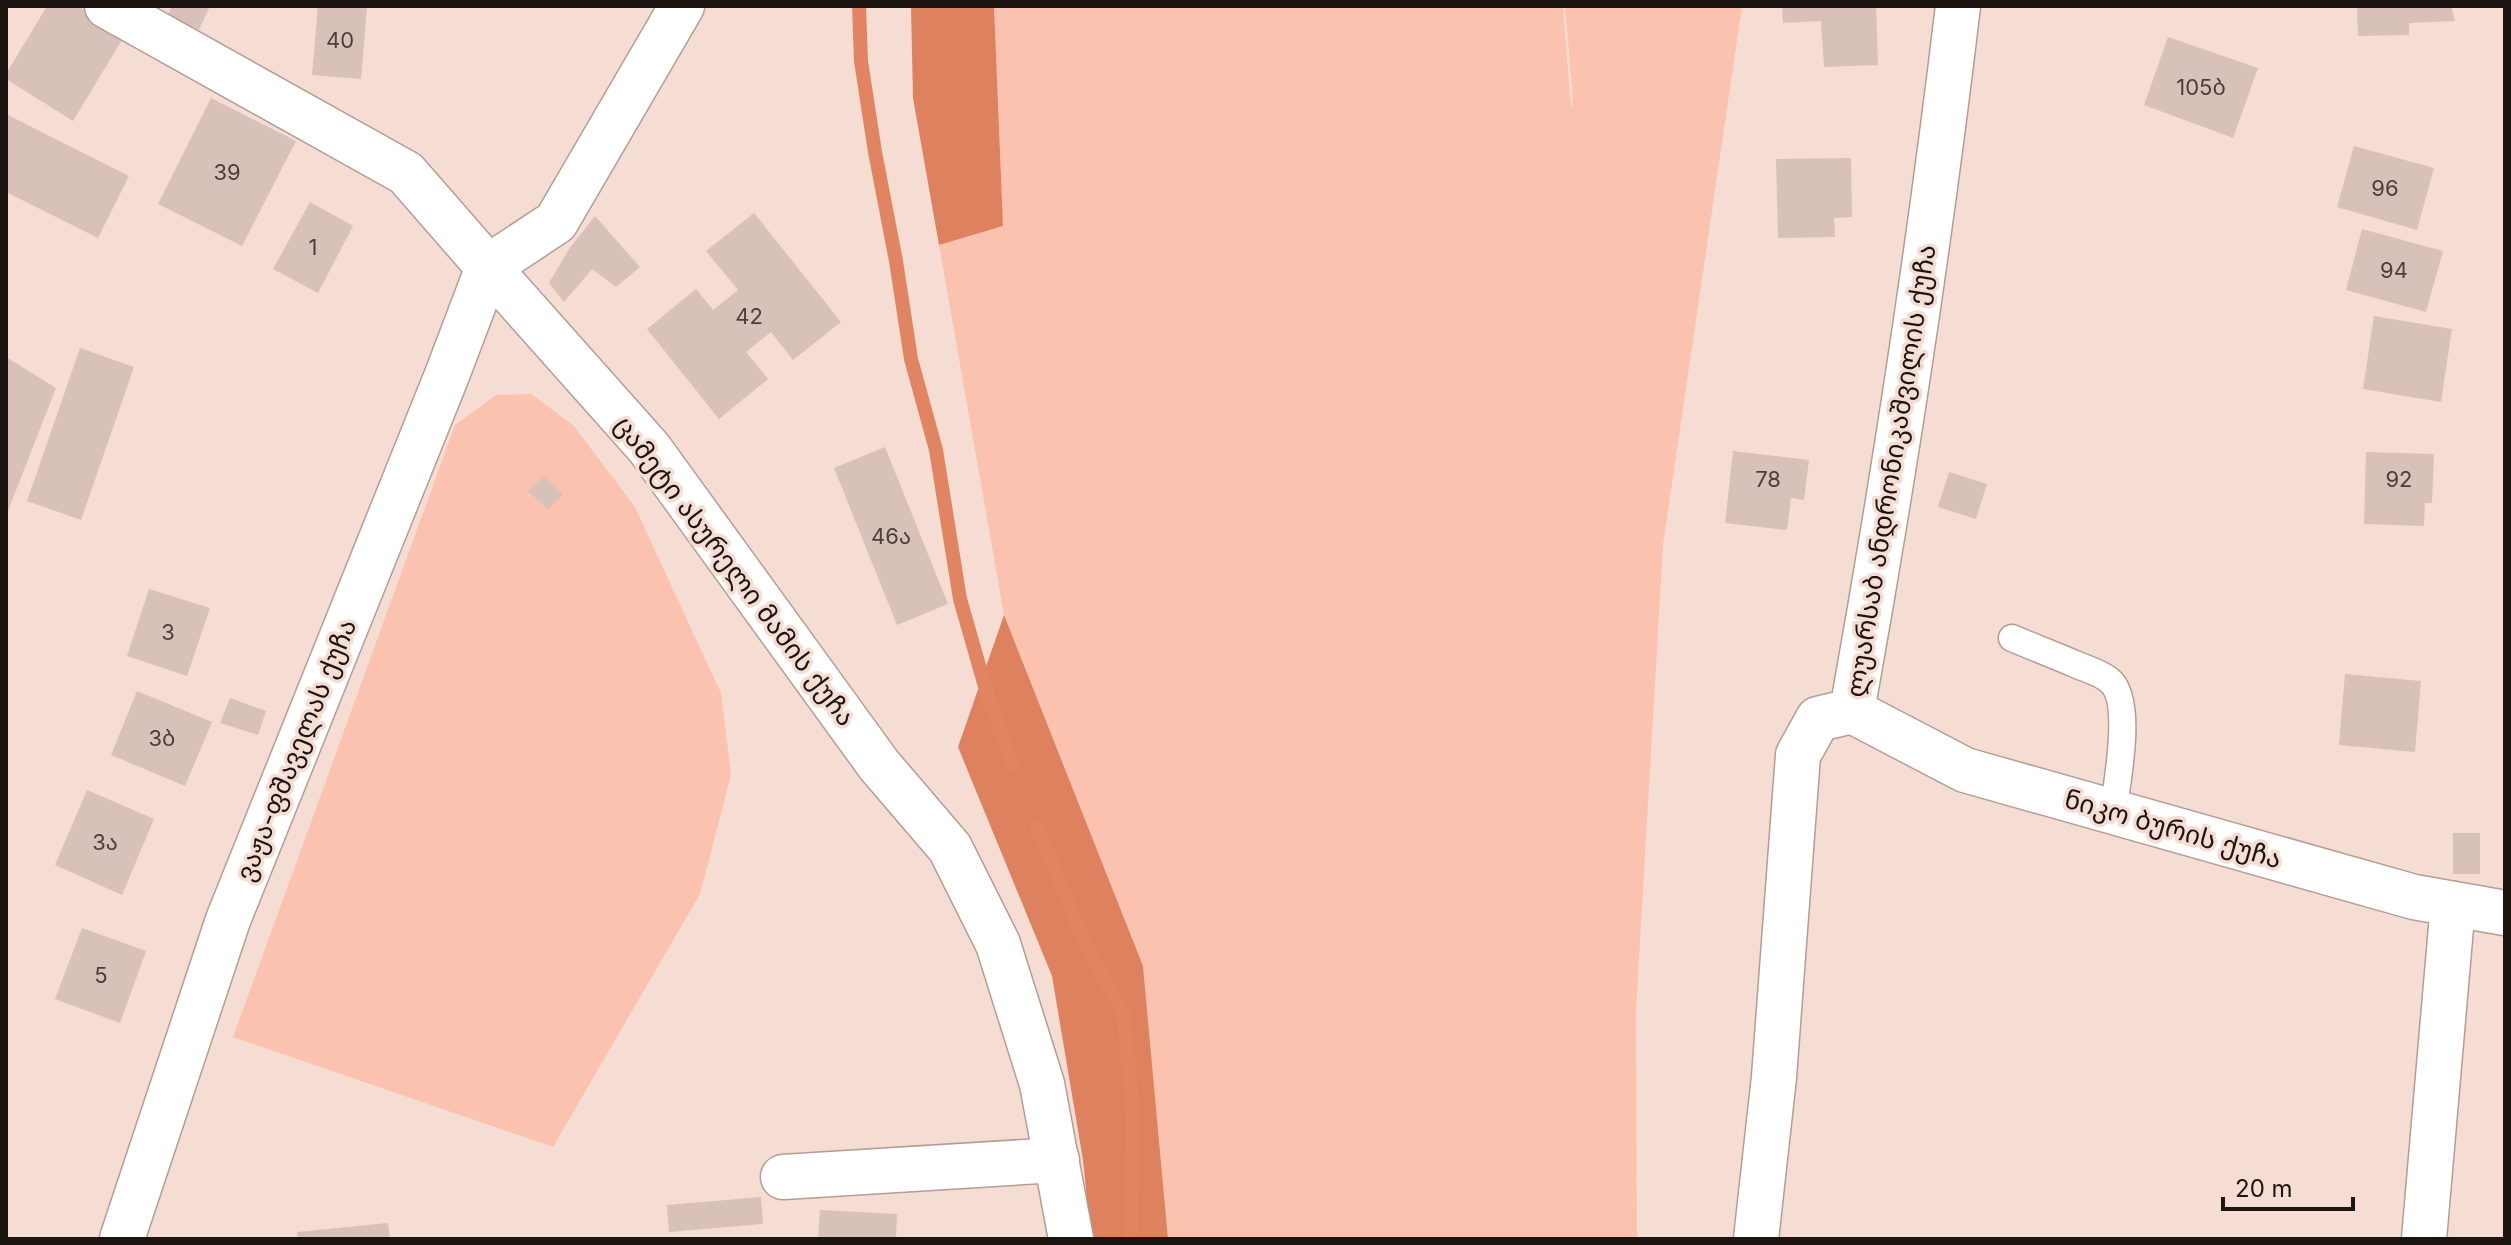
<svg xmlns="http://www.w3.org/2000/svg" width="2511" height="1245" viewBox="0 0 2511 1245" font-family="Inter,'Noto Sans Georgian',sans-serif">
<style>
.green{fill:#fbc3af}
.forest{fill:#de815f}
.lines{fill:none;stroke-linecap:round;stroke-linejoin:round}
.stream{stroke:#e18461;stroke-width:14}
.building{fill:#d8c1b9}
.service-casing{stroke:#b49d95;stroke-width:29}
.minor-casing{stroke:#b49d95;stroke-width:47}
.tertiary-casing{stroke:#b49d95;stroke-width:47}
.service{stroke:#fff;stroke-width:26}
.minor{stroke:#fff;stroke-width:44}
.tertiary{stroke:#fff;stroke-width:44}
.labels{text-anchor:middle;stroke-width:7;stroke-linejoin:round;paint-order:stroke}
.number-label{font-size:22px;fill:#4b3f3b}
.street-label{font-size:26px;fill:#1c1411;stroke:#f5ddd4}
</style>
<rect width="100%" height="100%" fill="#f5ddd4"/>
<!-- green -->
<g class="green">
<path d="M994 6H1563L1571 109 1573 100 1565 6H1742L1663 545 1636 1011 1637 1239H1168L1143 966 1004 615 939 245 1003 226Z"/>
<path d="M531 394 574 426 635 507 721 693 731 775 700 894 553 1147 233 1037 455 425 496 395Z"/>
</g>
<!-- forest -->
<g class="forest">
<path d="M911 6H994L1003 226 939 245 913 98Z"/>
<path d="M1004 615 1143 966 1168 1239H1091L1083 1160 1052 976 958 747Z"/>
</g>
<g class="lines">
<!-- stream -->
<g class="stream">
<path d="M859 6 861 61 875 152 896 261 911 359 936 450 960 599 986 690 1013 766"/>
<path d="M1037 827 1083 938 1124 1015 1133 1113 1131 1239"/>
</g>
</g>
<!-- building -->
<g class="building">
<path d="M47 6H78L125 35 73 121 6 79V74Z"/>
<path d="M172 6H210L199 30 167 16Z"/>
<path d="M318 6H367L361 79 312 75Z"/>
<path d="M1782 6H1876L1878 65 1824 67 1821 21 1783 23Z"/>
<path d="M2357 6H2451L2455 21 2409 23V35L2358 36Z"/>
<path d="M2168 37 2258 68 2233 138 2144 105Z"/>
<path d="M211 98 296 141 242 246 158 204Z"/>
<path d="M6 114 129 176 98 238 6 192Z"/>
<path d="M2354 146 2434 168 2417 230 2337 207Z"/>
<path d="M1851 158 1852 217 1834 218 1835 237 1778 238 1776 159Z"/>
<path d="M310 202 353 226 318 293 273 269Z"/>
<path d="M754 213 841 322 793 360 771 332 746 352 768 379 719 419 647 329 696 289 713 310 738 290 706 251Z"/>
<path d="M595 216 640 267 616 287 592 269 564 302 549 283 569 249Z"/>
<path d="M2362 229 2443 251 2426 312 2346 290Z"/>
<path d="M2374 316 2452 329 2441 402 2363 389Z"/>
<path d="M80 348 134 367 81 520 27 501Z"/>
<path d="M6 357 56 388 6 516Z"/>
<path d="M885 447 948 604 897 625 834 468Z"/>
<path d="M1733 451 1809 460 1804 500 1791 498 1787 530 1725 523Z"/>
<path d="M2366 452 2434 454 2432 503H2425L2424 526 2364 524Z"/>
<path d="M1949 472 1987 484 1976 519 1938 507Z"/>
<path d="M544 475 563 494 548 510 528 491Z"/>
<path d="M149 589 210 608 187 676 127 656Z"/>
<path d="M2345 674 2421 681 2415 752 2339 745Z"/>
<path d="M137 691 212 722 185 786 111 755Z"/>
<path d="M230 698 266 711 258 735 220 723Z"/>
<path d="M87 790 154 819 122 895 55 865Z"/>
<rect x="2453" y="833" width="27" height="41"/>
<path d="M82 928 146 951 120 1023 55 999Z"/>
<path d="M761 1197 763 1224 669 1232 667 1205Z"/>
<path d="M820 1210 897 1214 896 1239H818Z"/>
<path d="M388 1223 390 1239H298L297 1232Z"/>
</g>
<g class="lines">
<!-- service casing -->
<g class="service-casing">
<path id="service" d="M2012 638C2033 647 2054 655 2075 664 2086 669 2099 672 2109 680 2134 699 2117 783 2113 812"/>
</g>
<!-- minor casing -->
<g class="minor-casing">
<g id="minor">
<path d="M682 6 556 222 488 267 649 448 879 765 950 848 998 944 1042 1084 1071 1239"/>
<path d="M1852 711 1965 770 2414 897 2505 913"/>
<path d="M783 1177 1057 1160"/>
<path d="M1756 1239 1774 1077 1798 755 1818 719 1852 711C1894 478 1930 242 1958 6"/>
<path d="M2424 1239 2453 904"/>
</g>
</g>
<!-- tertiary casing -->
<g class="tertiary-casing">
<path id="tertiary" d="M107 6 406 173 488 267 447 375 228 920 122 1239"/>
</g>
<!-- service -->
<use href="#service" class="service"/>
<!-- minor -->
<use href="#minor" class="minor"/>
<!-- tertiary -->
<use href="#tertiary" class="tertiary"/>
</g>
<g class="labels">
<!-- number labels -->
<g class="number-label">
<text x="340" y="48">40</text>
<text x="2201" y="95">105ბ</text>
<text x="227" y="180">39</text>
<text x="2385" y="196">96</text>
<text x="313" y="255">1</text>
<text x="2394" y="278">94</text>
<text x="749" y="324">42</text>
<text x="1768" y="487">78</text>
<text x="2399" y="487">92</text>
<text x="891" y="544">46ა</text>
<text x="168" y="640">3</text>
<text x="162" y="746">3ბ</text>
<text x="105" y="850">3ა</text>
<text x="101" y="983">5</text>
</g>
<!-- street labels -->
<g class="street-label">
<text transform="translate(1891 471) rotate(-81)" y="9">ლუარსაბ ანდრონიკაშვილის ქუჩა</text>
<text transform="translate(735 571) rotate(53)" y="9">ცამეტი ასურელი მამის ქუჩა</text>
<text transform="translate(296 750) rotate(-68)" y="9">ვაჟა-ფშაველას ქუჩა</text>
<text transform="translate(2173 829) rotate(16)" y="9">ნიკო ბურის ქუჩა</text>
</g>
</g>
<!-- border -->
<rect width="2511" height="1245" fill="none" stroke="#1c1411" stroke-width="16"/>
<!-- scale -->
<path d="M2223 1197v12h130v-12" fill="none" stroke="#1c1411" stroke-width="4"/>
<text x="2235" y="1197" font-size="24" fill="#1c1411" stroke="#f5ddd4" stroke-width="6" paint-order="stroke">20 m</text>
</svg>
